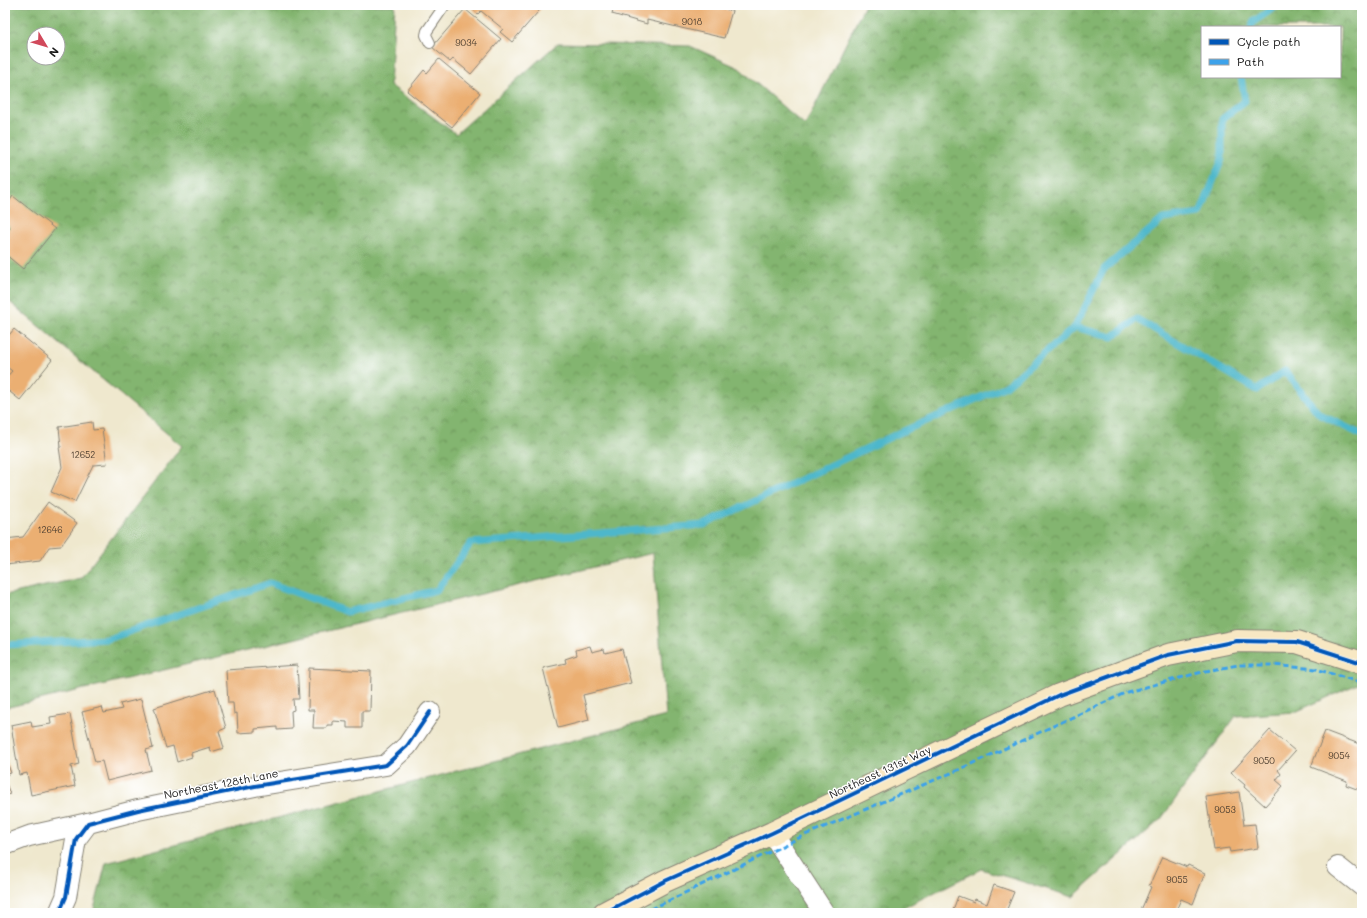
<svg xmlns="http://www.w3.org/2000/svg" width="1367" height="918" viewBox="0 0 1367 918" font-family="Mali,sans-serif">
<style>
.forest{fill:url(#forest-crowns);stroke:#506846;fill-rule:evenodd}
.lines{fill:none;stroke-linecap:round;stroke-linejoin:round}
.stream{stroke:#4db7cb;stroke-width:7}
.building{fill:#ebaf72}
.lane-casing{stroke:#868275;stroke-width:12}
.street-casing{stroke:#868275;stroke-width:22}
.secondary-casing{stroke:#868275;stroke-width:24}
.lane{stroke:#fff;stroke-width:10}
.street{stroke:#fff;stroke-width:20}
.secondary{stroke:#f8e8c3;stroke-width:22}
.quiet{stroke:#3da2ea;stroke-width:3;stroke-dasharray:6 3;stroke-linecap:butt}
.cycleway-casing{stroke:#fff;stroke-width:6}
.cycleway{stroke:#0057b8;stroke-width:4}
.labels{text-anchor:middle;stroke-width:3;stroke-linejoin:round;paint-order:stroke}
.number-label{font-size:9px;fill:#504132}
.street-label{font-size:11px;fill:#1c1c1c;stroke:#fff}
</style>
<defs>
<pattern id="forest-crowns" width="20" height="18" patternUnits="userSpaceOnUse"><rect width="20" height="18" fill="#83b56f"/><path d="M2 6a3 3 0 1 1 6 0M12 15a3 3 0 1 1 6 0" fill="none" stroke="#6a925a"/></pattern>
</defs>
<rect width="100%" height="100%" fill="#fff"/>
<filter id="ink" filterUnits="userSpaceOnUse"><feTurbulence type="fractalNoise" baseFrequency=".025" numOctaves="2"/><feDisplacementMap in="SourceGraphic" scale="8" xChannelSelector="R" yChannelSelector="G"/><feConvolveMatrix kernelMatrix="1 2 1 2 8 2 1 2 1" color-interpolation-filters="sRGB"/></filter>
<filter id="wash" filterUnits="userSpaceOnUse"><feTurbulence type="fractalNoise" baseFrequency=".012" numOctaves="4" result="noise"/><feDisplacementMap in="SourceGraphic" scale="16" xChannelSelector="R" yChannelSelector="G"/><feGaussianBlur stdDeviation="0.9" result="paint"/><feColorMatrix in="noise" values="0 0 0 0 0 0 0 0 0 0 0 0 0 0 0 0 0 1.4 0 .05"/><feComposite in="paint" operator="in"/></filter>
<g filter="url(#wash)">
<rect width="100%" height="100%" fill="#efe8ce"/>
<!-- forest -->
<path class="forest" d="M5 5H395L390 85 456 134 558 43 690 46 739 68 805 126 865 5H1362V682L1295 712 1236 716 1161 819 1073 897 981 869 893 913H93L106 863 666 716 653 553 5 708V595L81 578 182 446 5 298V151L8 146 5 143ZM1202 27H1340V77H1202ZM34 34H58V58H34Z"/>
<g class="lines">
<!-- stream -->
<g class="stream">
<path d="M1251 27 1253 22 1278 5"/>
<path d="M1075 327 1112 337 1137 319 1257 390 1285 371 1319 414 1362 435"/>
<path d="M5 645 108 639 270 583 347 612 437 590 471 543 704 525 897 434 1006 386 1075 327 1104 269 1163 219 1200 214 1222 159V119L1245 101 1241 77"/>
</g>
</g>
<g id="blocks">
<!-- building -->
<g class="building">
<path d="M468 5H544L512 42 500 32 503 29 481 11 478 14Z"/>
<path d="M614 5H717L716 7 732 11 724 38 647 20V24L612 14Z"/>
<path d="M465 9 501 39 471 74 453 59 450 62 432 47Z"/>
<path d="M439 59 480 93 452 127 407 91 424 70 427 73Z"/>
<path d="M13 196 55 229 23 269 5 254V233L10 227 5 222V207Z"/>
<path d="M14 329 52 360 20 400 5 388V379L12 371 7 367H5V340Z"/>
<path d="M92 422 93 430 102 429 107 464 93 465 75 502 51 492 62 467 59 447H61L59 427Z"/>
<path d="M48 502 77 523 61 546 49 547 40 561 5 565V539L23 537Z"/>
<path d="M590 646 592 652 604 649 605 653 622 649 631 683 583 695 589 720 558 728 543 668 566 663 565 659 577 655 576 650Z"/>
<path d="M297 665 299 699H293L294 710 291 711 292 729 277 730V727L255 729V732L238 733 237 713 234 714 233 703H228L226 670Z"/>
<path d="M309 668 371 671 370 711H362V728H347V722L333 721V725H327V728H313L314 710H308Z"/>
<path d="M215 689 226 728 219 731 224 748 211 752 210 747 191 753 192 757 177 762 173 746 166 748 154 708Z"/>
<path d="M141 699 153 748 146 750 151 770 107 781 102 761 95 762 82 712 102 707 104 713 122 709 120 704Z"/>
<path d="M70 714 79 764 71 766 75 786 31 795 27 773 19 775 11 725 31 721 32 727 51 724 50 717Z"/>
<path d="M1270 730 1295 751 1278 770 1281 774 1276 780 1283 786 1265 806 1244 787 1245 785 1231 773Z"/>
<path d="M1325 731 1362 745V791L1346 785 1347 781 1311 767Z"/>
<path d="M5 757 11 773 5 775Z"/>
<path d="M5 781 10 794 5 796Z"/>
<path d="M1239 792 1244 825 1255 824 1258 848 1230 852 1229 848 1214 850 1206 797Z"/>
<path d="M1162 857 1187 867 1188 865 1205 873 1193 904 1181 899 1175 913H1147L1141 910 1151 887 1149 886Z"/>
<path d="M994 885 1014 892 1007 909 1013 912V913H952L958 896 974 902 975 899 987 904Z"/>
</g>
</g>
</g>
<g filter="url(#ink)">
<use href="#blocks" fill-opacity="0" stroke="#868275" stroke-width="1"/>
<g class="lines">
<!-- lane casing -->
<g class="lane-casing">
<path id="lane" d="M430 43 426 35 427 31 445 5"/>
</g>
<!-- street casing -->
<g class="street-casing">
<g id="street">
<path d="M772 833 824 913"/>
<path d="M5 845 29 836 88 823"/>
<path d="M1338 867 1362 886"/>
<path d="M59 913 66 897 76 839 88 823 138 810 255 786 386 765 407 746 430 712"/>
</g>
</g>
<!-- secondary casing -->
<g class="secondary-casing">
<path id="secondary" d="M604 913 665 881 772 833 1059 695 1168 655 1237 641 1297 642 1362 663"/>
</g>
<!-- lane -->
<use href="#lane" class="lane"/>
<!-- street -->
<use href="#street" class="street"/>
<!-- secondary -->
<use href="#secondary" class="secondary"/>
<!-- quiet -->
<path class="quiet" d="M643 913 805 835 956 771 1127 692 1206 671 1238 665H1272L1316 669 1362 683"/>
<!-- cycleway casing -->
<g class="cycleway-casing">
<g id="cycleway">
<path d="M59 913 66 897 76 839 88 823 138 810 255 786 386 765 407 746 430 712"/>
<path d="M604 913 665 881 772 833 1059 695 1168 655 1237 641 1297 642 1362 663"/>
</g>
</g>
<!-- cycleway -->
<use href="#cycleway" class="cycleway"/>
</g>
</g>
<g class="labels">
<!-- number labels -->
<g class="number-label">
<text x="692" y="25">9018</text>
<text x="466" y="46">9034</text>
<text x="83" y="458">12652</text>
<text x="50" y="533">12646</text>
<text x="1339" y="759">9054</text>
<text x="1264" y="764">9050</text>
<text x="1225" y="813">9053</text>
<text x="1177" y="883">9055</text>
</g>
<!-- street labels -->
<g class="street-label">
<text transform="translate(880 772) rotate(-25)" y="4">Northeast 131st Way</text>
<text transform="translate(221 784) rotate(-11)" y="4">Northeast 128th Lane</text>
</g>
</g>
<!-- margin -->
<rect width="1367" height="918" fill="none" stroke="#fff" stroke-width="20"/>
<!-- legend -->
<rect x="1201" y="26" width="140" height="52" fill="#ffffff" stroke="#a4a4a4"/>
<rect x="1209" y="39" width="20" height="6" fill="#0057b8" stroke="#a4a4a4"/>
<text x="1237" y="46" font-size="12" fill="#1c1c1c">Cycle path</text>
<rect x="1209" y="59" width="20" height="6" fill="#3da2ea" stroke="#a4a4a4"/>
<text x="1237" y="66" font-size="12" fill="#1c1c1c">Path</text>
<!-- north arrow -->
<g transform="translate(46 46) rotate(128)"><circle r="19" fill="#ffffff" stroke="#a4a4a4"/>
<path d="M0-3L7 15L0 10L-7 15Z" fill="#d1495b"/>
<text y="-6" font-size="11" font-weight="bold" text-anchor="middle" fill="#1c1c1c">N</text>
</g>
</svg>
